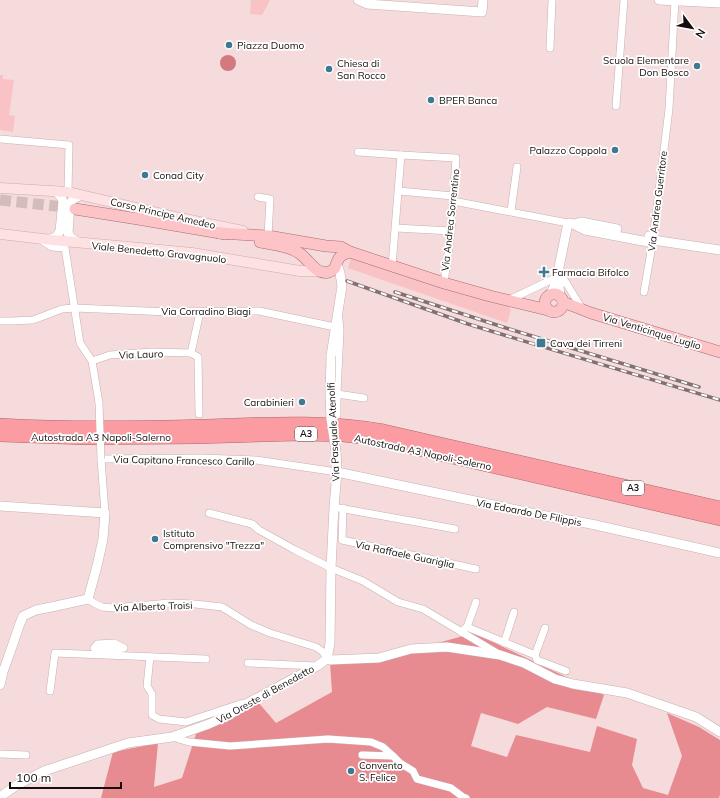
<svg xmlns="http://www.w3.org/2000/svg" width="720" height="798" viewBox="0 0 720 798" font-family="Mulish,sans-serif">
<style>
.green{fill:#f9c2c4}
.forest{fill:#e78b91}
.water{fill:#d3797f}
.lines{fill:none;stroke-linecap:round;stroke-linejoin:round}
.primary-tunnel{stroke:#d4bcbd;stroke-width:11;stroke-dasharray:11 5.5;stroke-linecap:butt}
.minor-casing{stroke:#c8afb0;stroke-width:8}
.tertiary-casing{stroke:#c8afb0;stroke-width:10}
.secondary-casing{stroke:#c8afb0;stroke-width:11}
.primary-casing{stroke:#aa6a6e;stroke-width:12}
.motorway-casing{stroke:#aa6a6e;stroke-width:14}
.minor{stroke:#fff;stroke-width:7}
.tertiary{stroke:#fff;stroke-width:9}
.secondary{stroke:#fee1e3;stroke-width:10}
.primary{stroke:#fdc4c7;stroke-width:11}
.motorway{stroke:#fb9ca2;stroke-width:13}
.rail-casing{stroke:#827171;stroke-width:3.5}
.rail{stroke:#fff;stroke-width:2;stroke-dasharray:6;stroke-linecap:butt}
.minor-bridge-casing{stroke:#c8afb0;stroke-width:8;stroke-linecap:butt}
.tertiary-bridge-casing{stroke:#c8afb0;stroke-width:10;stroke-linecap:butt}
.minor-bridge{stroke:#fff;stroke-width:7}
.tertiary-bridge{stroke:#fff;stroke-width:9}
.poi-dot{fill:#3d7990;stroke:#fff;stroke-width:1.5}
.labels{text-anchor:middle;stroke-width:3.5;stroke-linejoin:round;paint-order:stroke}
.shield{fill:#fff;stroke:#5b5656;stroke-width:1}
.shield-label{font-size:9px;font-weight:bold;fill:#150d0d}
.poi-label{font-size:10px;fill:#150d0d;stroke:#fff;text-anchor:start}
.street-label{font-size:10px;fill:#150d0d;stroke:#fff}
</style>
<rect width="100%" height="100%" fill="#f6dbdc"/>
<!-- green -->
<g class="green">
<path d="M251 0H270L262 15 250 14Z"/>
<path d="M0 75H3V79L14 80 9 115 15 116 13 132 0 130Z"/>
<path d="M351 257 509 306 511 310 507 323 348 268Z"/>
</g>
<!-- forest -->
<path class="forest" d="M474 633 604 695 596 719 547 707 518 724 481 713 471 746 507 757 516 735 590 752 597 726 637 739 632 765 643 788 668 795 682 756 667 713 699 727 720 740V795L719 798H101L113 752 158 743 154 787 182 778 196 734 258 702 276 723 332 692 330 663H365Z"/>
<!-- water -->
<circle class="water" cx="228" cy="63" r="8"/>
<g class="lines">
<!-- primary-tunnel -->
<path class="primary-tunnel" d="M0 200 73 208"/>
<!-- minor casing -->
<g class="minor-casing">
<g id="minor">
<path d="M550 48 552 0"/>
<path d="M616 106 624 0"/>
<path d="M0 139 69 145 68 192"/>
<path d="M358 152 401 155"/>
<path d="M399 191 453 196"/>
<path d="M258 197 270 199 268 236"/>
<path d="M453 201 568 223"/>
<path d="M511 211 517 167"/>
<path d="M396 228 451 231"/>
<path d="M41 240 52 247 65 248 80 343 92 361 99 403"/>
<path d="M392 266 401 155 456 158 451 231 444 283"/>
<path d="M562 276 582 309"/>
<path d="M644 292 653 240 669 109 675 0"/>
<path d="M509 300 557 277"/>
<path d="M339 319 340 330 337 394 364 398"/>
<path d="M0 321H12L33 320 62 309 75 308 169 312 259 311 335 327"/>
<path d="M191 353 198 357 199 414"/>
<path d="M92 361 110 355 152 352 191 353 200 312"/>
<path d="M337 415V394"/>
<path d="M339 508 455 529"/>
<path d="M343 508 342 540 476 569"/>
<path d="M105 513 101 459 201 458 256 460 337 472"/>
<path d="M209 513 252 524 259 530 295 550 331 568 363 581 398 602 423 609 497 653"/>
<path d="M88 599 94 603 102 607 114 608 169 603 195 604 222 607 251 625 270 633 316 647 323 652 327 659"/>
<path d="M467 627 476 602"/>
<path d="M461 632 467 627 535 655 537 660 566 671"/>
<path d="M504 643 514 612"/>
<path d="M121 655C115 648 103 649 94 648L97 644 114 643 124 648"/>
<path d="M535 655 545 628"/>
<path d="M150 657 147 686 152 694V715L159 719 186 722 240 704 246 703"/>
<path d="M248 663 317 666"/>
<path d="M50 691 55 653 206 659"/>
<path d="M172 737 189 742 230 746 328 739 371 742 383 747 393 756 362 755"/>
<path d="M0 754 26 755"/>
<path d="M393 756 400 763 413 771 417 779 451 788 463 797 466 798"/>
</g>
</g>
<!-- tertiary casing -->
<g class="tertiary-casing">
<g id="tertiary">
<path d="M358 0 367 4 482 12 483 0"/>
<path d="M659 0 720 3"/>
<path d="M575 224 581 222 617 229"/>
<path d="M649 236 653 240 720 250"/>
<path d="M47 240 56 237 60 231 63 201 61 197 56 191"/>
<path d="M78 242C73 240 70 238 68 233L70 204 73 199 82 195"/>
<path d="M550 295 554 287 557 277 568 223 573 224 585 230 648 242 653 240"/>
<path d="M560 297 559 287 561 280"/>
<path d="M331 356 342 286 340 273 337 264"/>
<path d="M337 472 541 515 591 524 720 553"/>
<path d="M0 506 105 513 103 539 97 566 88 599 56 606 36 610 23 616 19 626 14 641 3 672 0 685"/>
<path d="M327 659 330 660 379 658 411 649 447 647 500 655 524 663 555 679 573 684 627 693 696 717 720 732"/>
<path d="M327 659 330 643 331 568 334 507 337 472 336 452"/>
<path d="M0 797 17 785 44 771 128 743 172 737 209 724 229 715 248 703 317 666 327 659"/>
</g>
</g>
<!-- secondary casing -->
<g class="secondary-casing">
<g id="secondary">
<path d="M0 188 68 192 180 218 243 231"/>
<path d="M0 234 52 240 140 248 192 253 300 271H318"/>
</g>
</g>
<!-- primary casing -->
<g class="primary-casing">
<g id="primary">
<path d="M75 209 138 219 226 234"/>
<path d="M219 233 268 236 326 246 341 247 350 252 444 283 490 296 548 310"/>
<path d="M260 242C273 245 288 245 299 253 309 259 316 276 329 272 337 269 335 265 338 260 340 255 346 253 350 252"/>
<circle cx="554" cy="303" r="9"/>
<path d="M563 302 591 313 720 352"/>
</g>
</g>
<!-- motorway casing -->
<g class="motorway-casing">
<g id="motorway">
<path d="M0 425C69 429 137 428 206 426 265 424 325 420 384 431L720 508"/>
<path d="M0 435 85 438 197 437 300 434 343 435 361 437 383 441 720 519"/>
</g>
</g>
<!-- minor -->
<use href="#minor" class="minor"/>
<!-- tertiary -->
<use href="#tertiary" class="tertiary"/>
<!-- secondary -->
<use href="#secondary" class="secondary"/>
<!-- primary -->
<use href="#primary" class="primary"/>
<!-- motorway -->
<use href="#motorway" class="motorway"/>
<!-- rail casing -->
<g class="rail-casing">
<g id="rail">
<path d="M347 281 468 324 504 335 720 400"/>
<path d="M395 292 506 328 699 387"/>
</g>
</g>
<!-- rail -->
<use href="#rail" class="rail"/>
<!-- minor-bridge casing -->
<g class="minor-bridge-casing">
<path id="minor-bridge" d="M99 403 101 459"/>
</g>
<!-- tertiary-bridge casing -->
<g class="tertiary-bridge-casing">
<path id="tertiary-bridge" d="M331 356 330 396 331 419 336 452"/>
</g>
<!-- minor-bridge -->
<use href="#minor-bridge" class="minor-bridge"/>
<!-- tertiary-bridge -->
<use href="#tertiary-bridge" class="tertiary-bridge"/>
</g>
<!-- markers -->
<g class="poi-dot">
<circle cx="229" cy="45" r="4"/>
<circle cx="697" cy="66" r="4"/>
<circle cx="329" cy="69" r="4"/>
<circle cx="431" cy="100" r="4"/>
<circle cx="615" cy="150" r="4"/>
<circle cx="145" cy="175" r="4"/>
<path d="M542 266h4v4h4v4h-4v4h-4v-4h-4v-4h4z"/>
<rect x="536" y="338" width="10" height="10" rx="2"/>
<circle cx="302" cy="402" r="4"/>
<circle cx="155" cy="539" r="4"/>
<circle cx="351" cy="771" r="4"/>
</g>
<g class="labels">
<!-- shield labels -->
<g class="shield">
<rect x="295" y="427" width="22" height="14" rx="3"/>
<rect x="622" y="481" width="22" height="14" rx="3"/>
</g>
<g class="shield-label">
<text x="306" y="437">A3</text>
<text x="633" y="491">A3</text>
</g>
<!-- poi labels -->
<g class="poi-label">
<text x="237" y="49">Piazza Duomo</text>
<text x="689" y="64" text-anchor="end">Scuola Elementare<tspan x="689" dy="12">Don Bosco</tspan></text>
<text x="337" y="67">Chiesa di<tspan x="337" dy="12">San Rocco</tspan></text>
<text x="439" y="104">BPER Banca</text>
<text x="607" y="154" text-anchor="end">Palazzo Coppola</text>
<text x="153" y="179">Conad City</text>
<text x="552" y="276">Farmacia Bifolco</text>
<text x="550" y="347">Cava dei Tirreni</text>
<text x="294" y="406" text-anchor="end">Carabinieri</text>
<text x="163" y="537">Istituto<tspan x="163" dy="12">Comprensivo "Trezza"</tspan></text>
<text x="359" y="769">Convento<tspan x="359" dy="12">S. Felice</tspan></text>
</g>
<!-- street labels -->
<g class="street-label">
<text transform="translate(657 201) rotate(-83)" y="4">Via Andrea Guerritore</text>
<text transform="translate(163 213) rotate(13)" y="4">Corso Principe Amedeo</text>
<text transform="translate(450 220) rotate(-84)" y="4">Via Andrea Sorrentino</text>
<text transform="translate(159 252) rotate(6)" y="4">Viale Benedetto Gravagnuolo</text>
<text x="206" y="315">Via Corradino Biagi</text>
<text transform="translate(652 331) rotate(17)" y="4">Via Venticinque Luglio</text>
<text transform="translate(141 354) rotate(-2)" y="4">Via Lauro</text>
<text transform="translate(333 432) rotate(-93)" y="4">Via Pasquale Atenolfi</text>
<text x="101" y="441">Autostrada A3 Napoli-Salerno</text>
<text transform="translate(423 452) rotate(12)" y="4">Autostrada A3 Napoli-Salerno</text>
<text transform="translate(184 460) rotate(1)" y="4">Via Capitano Francesco Carillo</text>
<text transform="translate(529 512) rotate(11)" y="4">Via Edoardo De Filippis</text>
<text transform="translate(405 554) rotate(12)" y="4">Via Raffaele Guariglia</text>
<text transform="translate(153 606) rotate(-2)" y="4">Via Alberto Troisi</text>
<text transform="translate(265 694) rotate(-29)" y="4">Via Oreste di Benedetto</text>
</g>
</g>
<!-- north arrow -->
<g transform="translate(692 28) rotate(122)" stroke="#ffffff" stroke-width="3" paint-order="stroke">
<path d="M0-3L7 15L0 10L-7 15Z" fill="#150d0d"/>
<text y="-6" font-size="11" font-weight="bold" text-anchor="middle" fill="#150d0d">N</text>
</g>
<!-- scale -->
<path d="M10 782v6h111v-6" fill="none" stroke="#150d0d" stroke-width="2"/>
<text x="16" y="782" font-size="12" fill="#150d0d" stroke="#ffffff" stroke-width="3" paint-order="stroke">100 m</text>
</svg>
